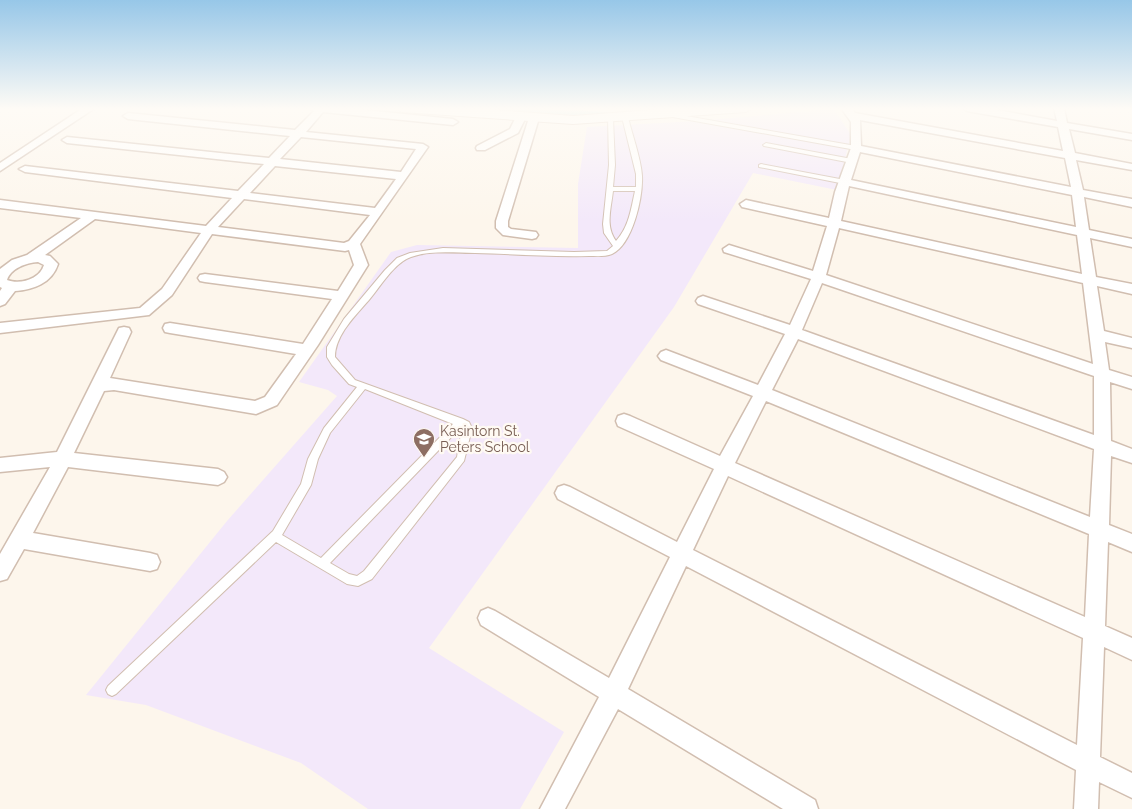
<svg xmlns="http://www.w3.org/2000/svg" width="1132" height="809" viewBox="0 0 1132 809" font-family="Raleway,sans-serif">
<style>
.education{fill:#f3e8fa}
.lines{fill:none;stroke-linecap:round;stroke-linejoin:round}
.canal{fill:#bfe3e8;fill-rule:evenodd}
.lane-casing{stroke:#d1beb0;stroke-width:2}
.street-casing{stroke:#d1beb0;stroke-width:3}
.secondary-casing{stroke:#d6c0b0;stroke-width:2}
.lane{fill:#fff;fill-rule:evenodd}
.street{fill:#fff;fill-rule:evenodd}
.secondary{fill:#fff;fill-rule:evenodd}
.labels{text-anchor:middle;stroke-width:4.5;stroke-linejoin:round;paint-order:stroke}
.education-label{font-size:14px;fill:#785e54;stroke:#fffaf3;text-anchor:start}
</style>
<rect width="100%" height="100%" fill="#fdf6ec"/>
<!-- education -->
<path class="education" d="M834 109 851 135 837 190 753 173 674 307 429 648 564 732 520 809H368L301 763 146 705 86 695 227 521 337 396 328 390 299 382 391 252 417 245 578 248V184L587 127 697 121Z"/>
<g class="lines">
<!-- canal -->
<path class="canal" d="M523 108 606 112 611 115 606 118 507 114 502 111 504 108Z"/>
<!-- lane casing -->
<g class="lane-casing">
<g id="lane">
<path d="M669 113 856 146 859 148 856 150 667 116 666 115Z"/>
<path d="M625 115 628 117C632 135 641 158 642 176 643 197 633 244 612 254 605 257 596 256 589 256 551 257 513 254 475 253 455 253 431 250 411 257 395 262 380 287 369 300 356 315 335 335 335 357L355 380 463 419 469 422 472 428 464 461 372 579 358 586 347 584 276 542 116 694 112 696 108 694 106 690 108 686 273 531 301 484 308 459 324 428 357 387 349 384 332 365 327 357V347L344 319 385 270 397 258 410 253 443 248 574 252 607 251 613 246 604 233 603 224 609 165 608 118 613 119 615 165 613 187H636V174L622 117ZM613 191H635C631 209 629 227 616 241 605 226 611 209 613 191ZM365 389 453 424 321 558 282 535 311 485 318 459 330 433ZM461 427 462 428 457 457 364 571 357 576 349 574 330 563Z"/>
<path d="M766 143 852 159 855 161 852 163 764 146 763 145Z"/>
<path d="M761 164 845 180 848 182 845 184 759 167V165Z"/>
</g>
</g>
<!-- street casing -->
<g class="street-casing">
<g id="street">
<path d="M83 108H95L0 171V163Z"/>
<path d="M309 108H345L453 119 458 122 453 125 323 112 306 132 423 144 428 147 360 244 368 265 318 345 277 405 256 414 114 390 104 391 74 453 218 469 224 472 227 477 224 482 218 485 68 467 33 533 150 553 157 555 160 562 157 569 150 571 24 549 7 579 0 581V554L50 467 0 472V458L57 452 119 328 124 327 129 328 131 332 110 378 255 401 265 397 296 354 170 333 165 332 163 328 165 324 170 323 303 344 332 299 205 282 200 281 198 278 200 275 205 274 338 291 354 265 349 250 345 251 212 234 172 295 149 315 0 333V323L140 308 162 289 201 233 95 219 45 255 50 256 58 264C52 283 33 290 15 291L5 304 0 306V291L2 288 0 287V269L12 260 27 255 81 218 0 208V200L206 226 232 198 25 172 19 169 25 166 238 191 264 164 67 143 62 140 67 137 269 158 290 136 128 119 123 116 128 113 295 130 314 111ZM301 137 416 149 401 172 280 159ZM275 166 396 179 375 208 250 193ZM244 199 370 215 349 241 344 243 218 227ZM38 262 44 265C40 279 20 285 7 280 11 268 26 263 38 262Z"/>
<path d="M841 108H851L855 113 1063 151 1058 127 967 111 962 108H986L1057 121 1054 108H1064L1067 123 1132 134V140L1069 129 1075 153 1132 164V170L1076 160 1083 190 1132 199V207L1084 197 1089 230 1132 239V247L1090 238 1096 277 1132 284V294L1097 286 1104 331 1132 338V348L1105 342 1109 370 1132 377V389L1110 382 1111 441 1132 449V463L1111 456 1109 525 1132 534V552L1108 542 1105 626 1132 638V660L1104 647 1100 757 1132 773V798L1099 782 1098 809H1074L1076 770 686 566 628 689 815 800 818 809H783L618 709 565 809H540L599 697 481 625 478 618 481 611 488 608 495 611 609 678 670 557 558 499 555 493 558 487 564 485 570 487 677 542 714 469 618 426 616 421 618 416 624 414 630 416 720 456 753 396 661 360 658 356 661 352 666 350 758 385 785 334 698 304 696 301 698 298 703 296 790 325 811 279 724 252 723 249 729 245 813 271 827 226 742 207 740 204 746 200 829 218 835 192 851 148V122ZM860 120 1065 158 1071 187 861 146ZM860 152 1072 195 1076 227 851 180ZM849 186 1077 235 1082 274 841 221ZM839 228 1083 283 1093 364 826 275ZM822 283 1094 376V435L802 330ZM798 339 1094 449 1090 517 772 390ZM766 401 1089 534 1085 617 735 463ZM728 476 1083 638 1077 745 693 550Z"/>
<path d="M521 114 526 117 518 133 485 150H477L476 148 477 146 510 129 517 115Z"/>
<path d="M534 115 539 118 508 221V227L511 229 536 232 538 235 536 238 532 239 503 235 496 228V221L529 118Z"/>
</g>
</g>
<!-- secondary casing -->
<g class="secondary-casing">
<path id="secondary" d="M395 108H470L573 116 677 108H753L746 112 573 124 402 112Z"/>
</g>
<!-- lane -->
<use href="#lane" class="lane"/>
<!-- street -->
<use href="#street" class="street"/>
<!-- secondary -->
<use href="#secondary" class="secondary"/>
</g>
<!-- sky -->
<linearGradient id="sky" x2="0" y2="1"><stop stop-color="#97c7e8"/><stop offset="0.49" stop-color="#fefbf6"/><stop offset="1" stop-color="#fefbf6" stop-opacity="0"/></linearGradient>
<rect width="1132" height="222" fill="url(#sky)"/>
<!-- icons -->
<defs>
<g id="school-pin" transform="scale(1.125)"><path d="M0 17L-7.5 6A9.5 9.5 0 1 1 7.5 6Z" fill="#8d6e63" stroke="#fffaf3"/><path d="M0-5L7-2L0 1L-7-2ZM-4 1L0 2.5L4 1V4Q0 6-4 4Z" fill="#fff"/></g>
</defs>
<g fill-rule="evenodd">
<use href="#school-pin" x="424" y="439"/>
</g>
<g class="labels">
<!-- education labels -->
<g class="education-label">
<text x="440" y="436">Kasintorn St.<tspan x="440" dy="16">Peters School</tspan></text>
</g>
</g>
</svg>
